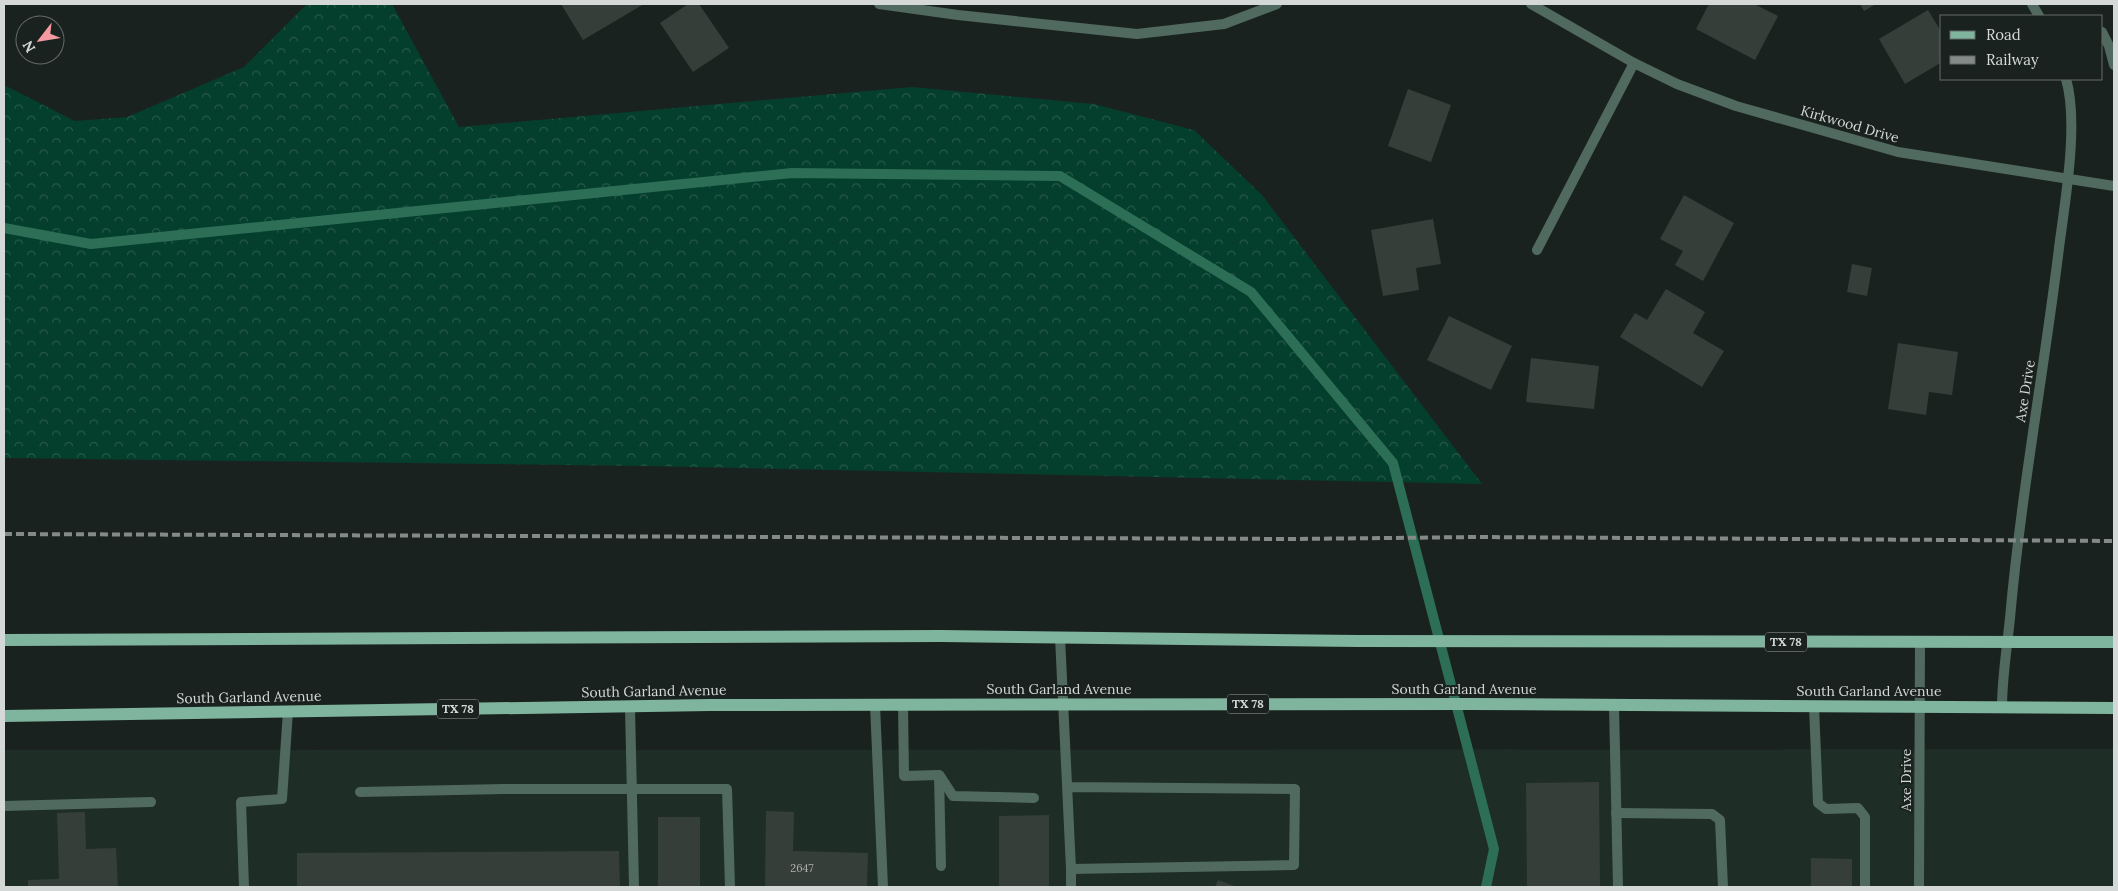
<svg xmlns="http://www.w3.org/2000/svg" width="2118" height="891" viewBox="0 0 2118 891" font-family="Lora,serif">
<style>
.built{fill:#1e2d26}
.forest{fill:url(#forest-crowns)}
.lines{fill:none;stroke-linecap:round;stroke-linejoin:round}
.stream{stroke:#2d6e56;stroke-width:10}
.building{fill:#363e3a}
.service{stroke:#516a5f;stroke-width:10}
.minor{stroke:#516a5f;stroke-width:10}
.primary{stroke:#7fb59e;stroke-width:12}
.rail{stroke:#838a87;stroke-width:4;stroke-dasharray:8 4;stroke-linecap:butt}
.labels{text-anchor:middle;stroke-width:4;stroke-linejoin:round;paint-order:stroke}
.number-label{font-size:11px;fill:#acb2b0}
.shield{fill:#1a221f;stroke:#9ca2a0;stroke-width:1}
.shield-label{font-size:12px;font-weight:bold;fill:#d4d9d7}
.street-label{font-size:14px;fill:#d4d9d7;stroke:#1a221f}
</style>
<defs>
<pattern id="forest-crowns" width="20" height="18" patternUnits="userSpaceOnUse" patternTransform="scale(1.25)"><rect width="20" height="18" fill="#043e2c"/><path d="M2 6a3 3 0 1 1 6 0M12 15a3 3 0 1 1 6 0" fill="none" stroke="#28594a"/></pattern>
</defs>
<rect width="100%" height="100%" fill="#1a221f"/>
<!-- built -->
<path class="built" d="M2114 749V887H4V750Z"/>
<!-- forest -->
<path class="forest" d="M307 4H392L459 127 912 87 1094 104 1194 130 1262 195 1482 484 645 466 4 458V85L75 121 127 117 244 67Z"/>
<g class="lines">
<!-- stream -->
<path class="stream" d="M4 228 91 244 792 173 1060 176 1251 292 1393 463 1494 849 1486 887"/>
</g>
<!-- building -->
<g class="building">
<path d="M561 4H644L583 40Z"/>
<path d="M688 4H699L729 48 693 72 660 23Z"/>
<path d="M1709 4H1754L1778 16 1755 60 1696 29Z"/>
<path d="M1860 4H1876L1864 11Z"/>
<path d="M1928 10 1942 33V62L1905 84 1879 39Z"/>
<path d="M1408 89 1451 105 1431 162 1388 146Z"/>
<path d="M1684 195 1734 223 1703 281 1675 265 1683 251 1660 239Z"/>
<path d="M1433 219 1441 264 1416 268 1419 290 1383 296 1371 230Z"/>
<path d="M1852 264 1872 268 1867 296 1847 292Z"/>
<path d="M1666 289 1705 312 1693 333 1724 351 1702 387 1620 337 1635 313 1647 320Z"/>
<path d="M1449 316 1512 346 1491 390 1427 360Z"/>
<path d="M1898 343 1958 352 1952 395 1929 392 1926 415 1888 409Z"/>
<path d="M1531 358 1599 366 1594 409 1526 402Z"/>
<path d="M1599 782 1600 887H1527L1526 783Z"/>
<path d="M766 811 794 812 793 851 868 853 867 887H765Z"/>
<path d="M85 812 86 849 116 848 118 887H28V880L59 879 57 813Z"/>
<path d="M1049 815V887H999V816Z"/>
<rect x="658" y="817" width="42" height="70"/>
<path d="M619 851 620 887H297V853Z"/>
<path d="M1811 858 1852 859V887H1811Z"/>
<path d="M1218 880 1237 887H1215Z"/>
</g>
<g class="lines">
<!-- service -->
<g class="service">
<path d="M2102 32 2109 46 2114 65"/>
<path d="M1060 637 1071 869 1294 865 1295 789 1067 787"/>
<path d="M875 705 883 887"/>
<path d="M903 705 904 776 939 775 941 866"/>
<path d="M1614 705 1618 887"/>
<path d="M1814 706 1818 803 1826 809 1858 808 1865 817V887"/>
<path d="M630 707 634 887"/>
<path d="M940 776 953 796 1034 798"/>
<path d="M360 792 504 789H727L730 887"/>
<path d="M4 806 151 802"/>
<path d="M1616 813 1712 814 1720 820 1723 887"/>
<path d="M1071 869V887"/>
<path d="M244 887 241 802 282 799 288 711"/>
</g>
<!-- minor -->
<g class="minor">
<path d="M879 4 958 15 1137 34 1224 24 1277 4"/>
<path d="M1531 4 1634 63 1677 84 1736 106 1898 152 2114 186"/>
<path d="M2032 4 2039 16"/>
<path d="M1537 250 1634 63"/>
<path d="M2002 708C2002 678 2007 648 2010 618 2021 494 2044 371 2059 248 2065 201 2079 123 2066 79"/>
<path d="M1919 887 1920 642"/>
</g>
<!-- primary -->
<g class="primary">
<path d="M4 640 941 636 1358 641 2114 642"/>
<path d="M4 716 710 705 1470 704 2114 708"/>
</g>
<!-- rail -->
<path class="rail" d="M4 534 1296 539 1478 537 2114 541"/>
</g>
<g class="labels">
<!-- number labels -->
<g class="number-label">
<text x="802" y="872">2647</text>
</g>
<!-- shield labels -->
<g class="shield">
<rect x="1765" y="632.5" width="42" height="19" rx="4"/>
<rect x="1227" y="694.5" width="42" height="19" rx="4"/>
<rect x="437" y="699.5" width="42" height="19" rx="4"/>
</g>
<g class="shield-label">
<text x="1786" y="646">TX 78</text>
<text x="1248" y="708">TX 78</text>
<text x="458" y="713">TX 78</text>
</g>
<!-- street labels -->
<g class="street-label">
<text transform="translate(1850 124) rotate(16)" y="5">Kirkwood Drive</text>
<text transform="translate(2025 391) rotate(-81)" y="5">Axe Drive</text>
<text x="1059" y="694">South Garland Avenue</text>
<text x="1464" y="694">South Garland Avenue</text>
<text transform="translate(654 691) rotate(-1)" y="5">South Garland Avenue</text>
<text x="1869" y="696">South Garland Avenue</text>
<text transform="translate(249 697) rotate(-1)" y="5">South Garland Avenue</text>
<text transform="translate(1906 780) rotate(-90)" y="5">Axe Drive</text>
</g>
</g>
<!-- border -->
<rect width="2118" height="891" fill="none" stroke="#d4d9d7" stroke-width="10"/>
<!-- legend -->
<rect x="1940" y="15" width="162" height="65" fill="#1a221f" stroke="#646b69"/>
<rect x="1950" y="31" width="25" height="8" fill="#7fb59e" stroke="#646b69"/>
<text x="1986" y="40" font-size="15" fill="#d4d9d7">Road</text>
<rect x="1950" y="56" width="25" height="8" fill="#838a87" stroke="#646b69"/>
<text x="1986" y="65" font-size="15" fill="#d4d9d7">Railway</text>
<!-- north arrow -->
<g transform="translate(40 40) rotate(239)"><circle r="24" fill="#1a221f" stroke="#646b69"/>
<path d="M0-4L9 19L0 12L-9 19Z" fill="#f49aa0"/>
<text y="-8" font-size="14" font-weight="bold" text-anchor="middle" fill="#d4d9d7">N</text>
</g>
</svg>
